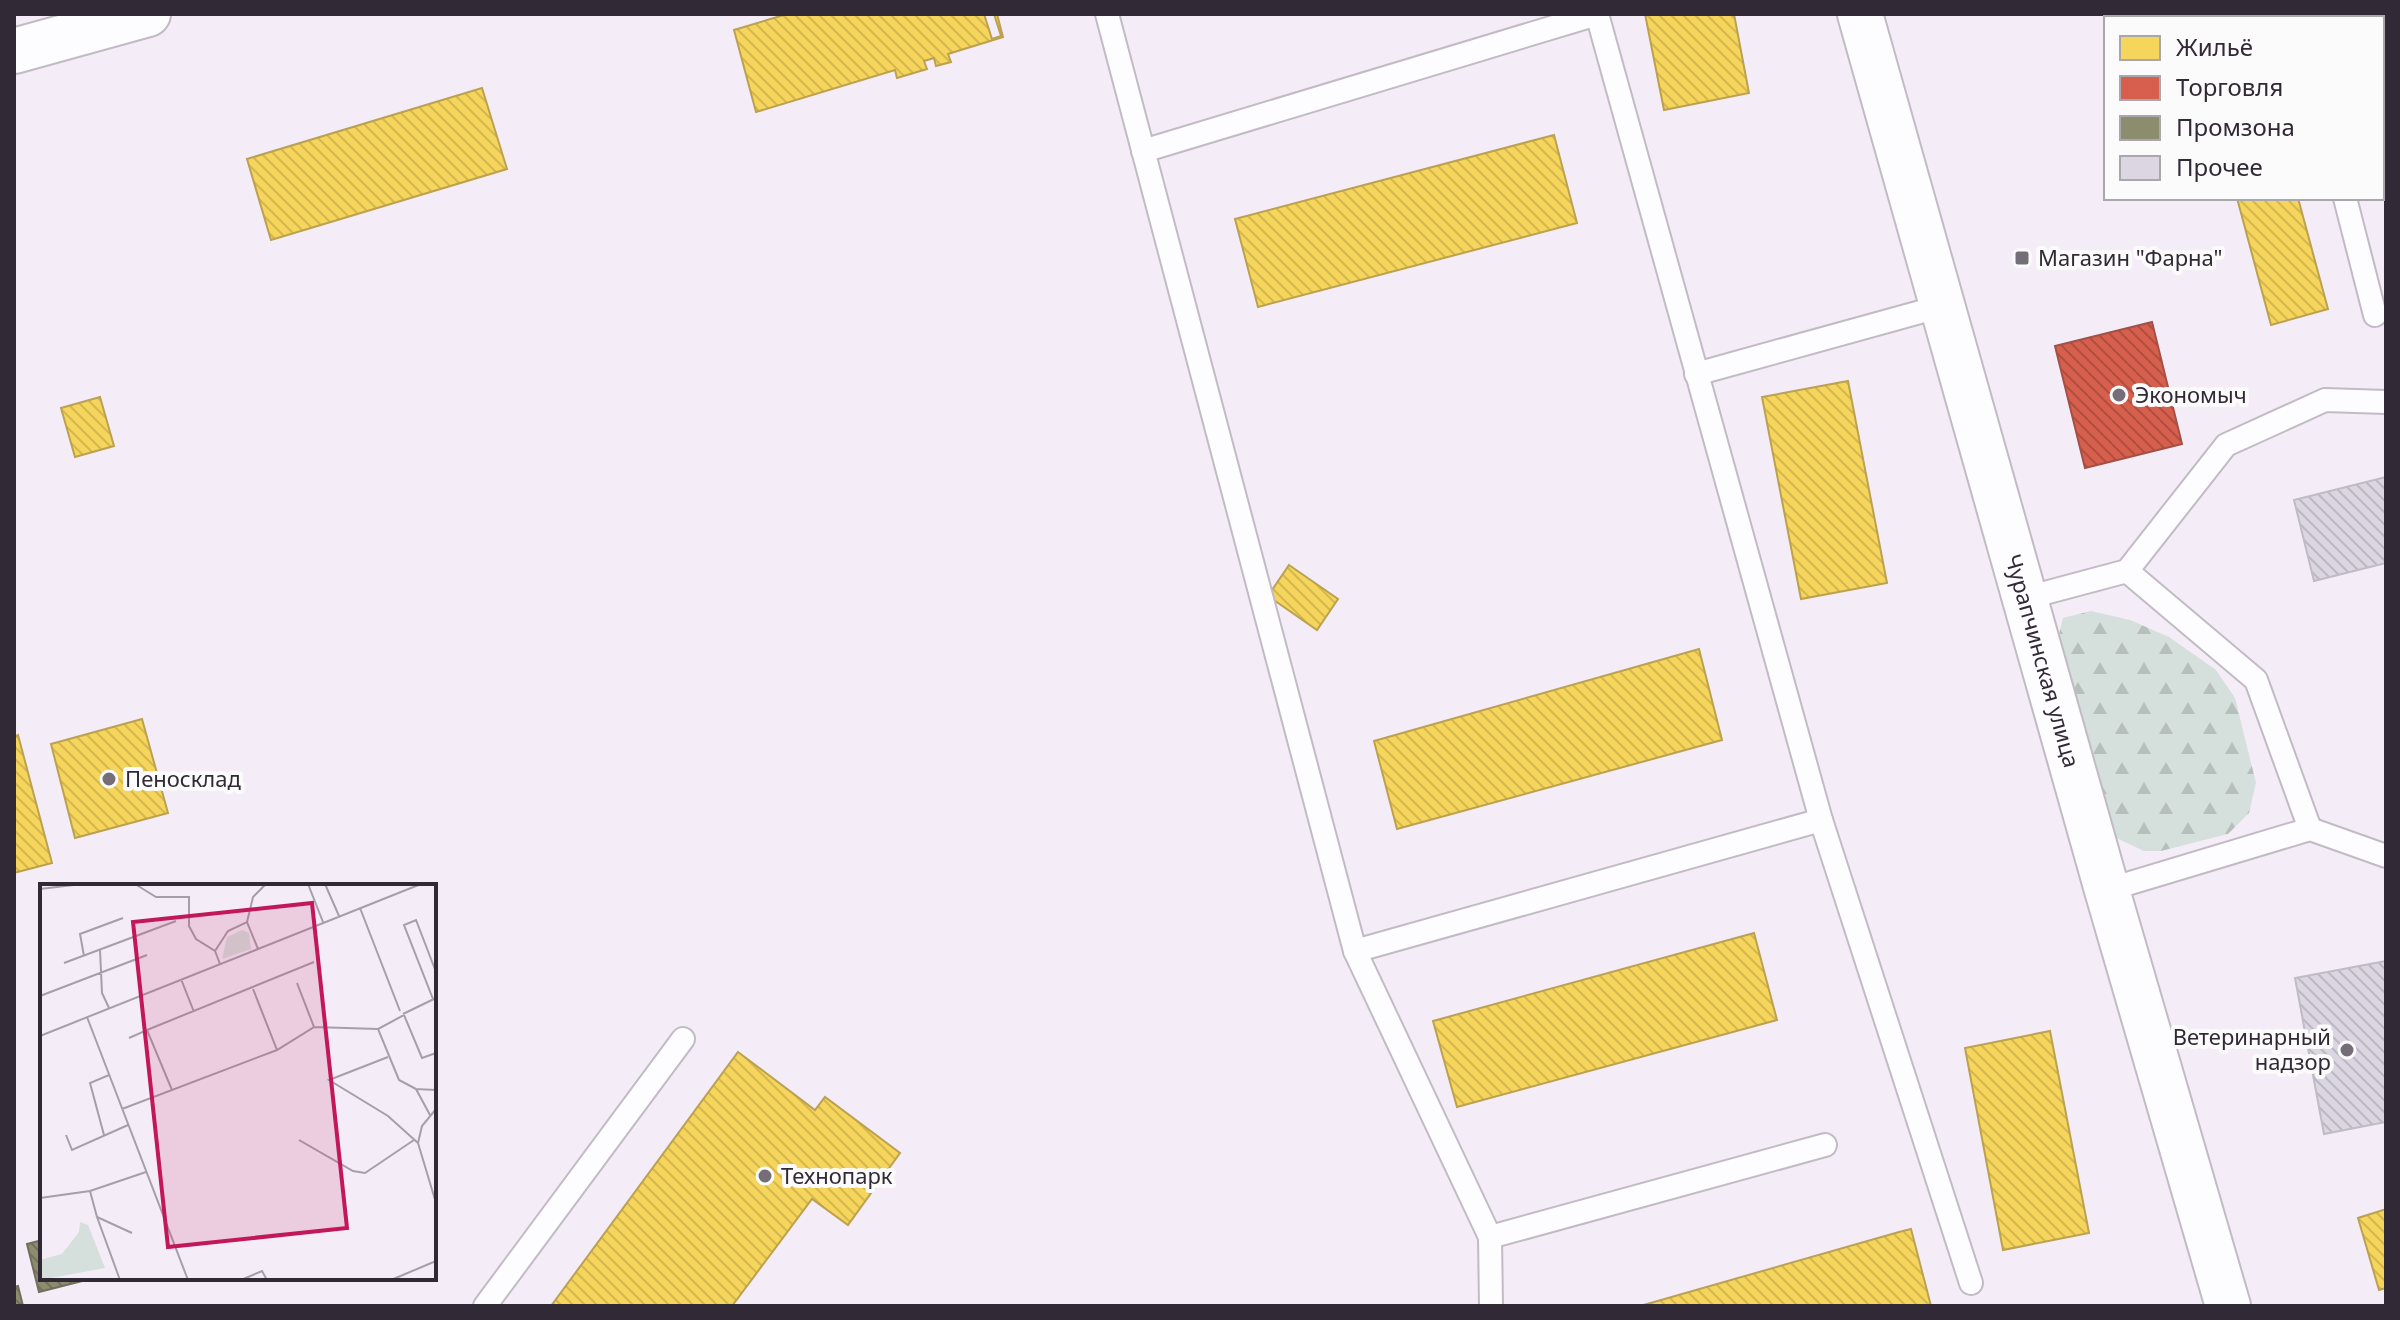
<svg xmlns="http://www.w3.org/2000/svg" width="2400" height="1320" viewBox="0 0 2400 1320" font-family="'Noto Sans',sans-serif">
<style>
.forest{fill:url(#forest-firs)}
.homes{fill:url(#homes-back-hatch);stroke:#bba150;stroke-width:2}
.shops{fill:url(#shops-back-hatch);stroke:#a45046;stroke-width:2}
.industry{fill:url(#industry-back-hatch);stroke:#716e5d;stroke-width:2}
.building{fill:url(#building-back-hatch);stroke:#c0bbc6;stroke-width:2}
.lines{fill:none;stroke-linecap:round;stroke-linejoin:round}
.lane-casing{stroke:#c2bbc5;stroke-width:26}
.street-casing{stroke:#c2bbc5;stroke-width:48}
.lane{stroke:#fdfcfe;stroke-width:22}
.street{stroke:#fdfcfe;stroke-width:44}
.poi-dot{fill:#756e79;stroke:#fbfbfb;stroke-width:3}
.labels{text-anchor:middle;stroke-width:8;stroke-linejoin:round;paint-order:stroke}
.poi-label{font-size:22px;fill:#312935;stroke:#fbfbfb;text-anchor:start}
.street-label{font-size:22px;fill:#312935;stroke:#fbfbfb}
.inset-road{fill:none;stroke:#a69fa9;stroke-width:2}
.view{fill:#c2185b;fill-opacity:0.15;stroke:#c2185b;stroke-width:4}
.inset-edge{fill:none;stroke:#312935;stroke-width:4}
</style>
<defs>
<pattern id="forest-firs" width="22" height="20" patternUnits="userSpaceOnUse" patternTransform="scale(2)"><rect width="22" height="20" fill="#d5dfdb"/><path d="M5 1l3.5 6h-7zM16 11l3.5 6h-7z" fill="#b7bfbd"/></pattern>
<pattern id="homes-back-hatch" width="6" height="6" patternUnits="userSpaceOnUse" patternTransform="scale(2)"><rect width="6" height="6" fill="#f6d55c"/><path d="M-1 5l2 2M0 0l6 6M5-1l2 2" fill="none" stroke="#d3b751"/></pattern>
<pattern id="shops-back-hatch" width="6" height="6" patternUnits="userSpaceOnUse" patternTransform="scale(2)"><rect width="6" height="6" fill="#d6604d"/><path d="M-1 5l2 2M0 0l6 6M5-1l2 2" fill="none" stroke="#ae4f41"/></pattern>
<pattern id="industry-back-hatch" width="6" height="6" patternUnits="userSpaceOnUse" patternTransform="scale(2)"><rect width="6" height="6" fill="#8c8c6e"/><path d="M-1 5l2 2M0 0l6 6M5-1l2 2" fill="none" stroke="#73725b"/></pattern>
<pattern id="building-back-hatch" width="6" height="6" patternUnits="userSpaceOnUse" patternTransform="scale(2)"><rect width="6" height="6" fill="#dbd6e1"/><path d="M-1 5l2 2M0 0l6 6M5-1l2 2" fill="none" stroke="#bcb8c2"/></pattern>
</defs>
<rect width="100%" height="100%" fill="#f4edf7"/>
<!-- forest -->
<path class="forest" d="M2091 611 2130 620 2169 637 2216 670 2235 698 2256 783 2249 813 2228 834 2161 851H2144L2110 835 2057 642 2063 618Z"/>
<!-- homes -->
<g class="homes">
<path d="M787 14H984L992 39 1001 36 994 14H997L1003 37 948 54 951 62 936 66 934 58 924 61 927 69 897 78 895 70 756 112 734 30Z"/>
<path d="M1645 14H1734L1749 93 1664 110Z"/>
<path d="M2208 14H2249L2250 18H2193Z"/>
<path d="M482 88 507 169 271 240 247 159Z"/>
<path d="M1554 135 1577 223 1258 307 1235 219Z"/>
<path d="M2237 198H2298L2328 309 2271 325Z"/>
<path d="M1848 381 1887 583 1801 599 1762 397Z"/>
<path d="M100 397 114 446 75 457 61 408Z"/>
<path d="M1289 565 1338 599 1317 630 1268 596Z"/>
<path d="M1699 649 1722 740 1397 829 1374 741Z"/>
<path d="M142 719 168 813 75 838 51 744Z"/>
<path d="M18 735 52 863 14 873V737Z"/>
<path d="M1754 933 1777 1020 1457 1107 1433 1021Z"/>
<path d="M2050 1031 2089 1233 2003 1250 1965 1048Z"/>
<path d="M738 1052 815 1110 825 1097 900 1153 848 1225 812 1199 732 1306H551Z"/>
<path d="M2386 1209V1288L2379 1290 2358 1218Z"/>
<path d="M1911 1229 1931 1306H1640L1899 1232Z"/>
</g>
<!-- shops -->
<path class="shops" d="M2152 322 2182 444 2085 468 2055 346Z"/>
<!-- industry -->
<g class="industry">
<path d="M42 1240V1278H94L39 1292 27 1244Z"/>
<path d="M18 1286 23 1306H14V1287Z"/>
</g>
<!-- building -->
<g class="building">
<path d="M2386 477V563L2314 581 2294 500Z"/>
<path d="M2386 961V1122L2324 1134 2295 978Z"/>
</g>
<g class="lines">
<!-- lane casing -->
<g class="lane-casing">
<g id="lane">
<path d="M1107 14 1355 951 1490 1237 1825 1145"/>
<path d="M1597 14 1821 820 1971 1283"/>
<path d="M2130 14 2131 18"/>
<path d="M2296 14 2297 18"/>
<path d="M1143 151 1597 14"/>
<path d="M2345 198 2375 315"/>
<path d="M1696 374 1942 306"/>
<path d="M2026 598 2127 571 2226 445 2325 400 2386 402"/>
<path d="M2310 829 2386 856"/>
<path d="M2107 890 2310 829 2256 680 2127 571"/>
<path d="M1355 951 1821 820"/>
<path d="M1490 1237 1491 1306"/>
<path d="M485 1306 683 1039"/>
</g>
</g>
<!-- street casing -->
<g class="street-casing">
<g id="street">
<path id="s1" d="M1860 14 2107 890 2228 1306"/>
<path d="M14 51 148 14"/>
</g>
</g>
<!-- lane -->
<use href="#lane" class="lane"/>
<!-- street -->
<use href="#street" class="street"/>
</g>
<!-- markers -->
<g class="poi-dot">
<rect x="2014" y="250" width="16" height="16" rx="4"/>
<circle cx="2119" cy="395" r="8"/>
<circle cx="109" cy="779" r="8"/>
<circle cx="2347" cy="1050" r="8"/>
<circle cx="765" cy="1176" r="8"/>
</g>
<g class="labels">
<!-- poi labels -->
<g class="poi-label">
<text x="2038" y="266">Магазин "Фарна"</text>
<text x="2135" y="403">Экономыч</text>
<text x="125" y="787">Пеносклад</text>
<text x="2331" y="1045" text-anchor="end">Ветеринарный<tspan x="2331" dy="25">надзор</tspan></text>
<text x="781" y="1184">Технопарк</text>
</g>
<!-- street labels -->
<g class="street-label">
<text dy="8" stroke="none"><textPath href="#s1" startOffset="672">Чурапчинская улица</textPath></text>
</g>
</g>
<!-- overview -->
<g transform="translate(40 884)">
<rect width="396" height="396" fill="#f4edf7"/>
<path d="M202 46 209 49 211 65 182 75 187 53ZM40 338 48 341 65 384 0 396V376L22 370 39 348Z" fill="#d5dfdb"/>
<path class="inset-road" d="M95 0 116 13H149V42L156 55 175 67 180 80M268 0 283 38M285 0 299 32M0 5 42 0M320 24 360 127M207 38 213 13 226 0M60 66 62 109 69 124M175 67 188 47 207 38 218 65M44 72 40 50 83 34M24 79 136 37M141 95 154 128M213 105 237 166M0 112 107 71M393 115 364 41 376 36 396 88M363 130 396 114M47 133 148 396M274 143 338 145M107 146 274 78M0 152 381 0M89 154 107 146 132 206M348 173 289 196 348 232 378 259M376 205 359 196 338 145 364 131 382 174 396 169M82 225 237 166 274 143 257 99M396 225 382 242 378 259 396 319M390 231 376 205 396 206M26 251 32 266 88 241M64 251 50 199 69 191M259 256 313 287 325 289 374 256M50 307 57 333 92 349M0 314 50 307 106 288M57 333 80 396M201 396 222 387 227 396M351 396 396 377"/>
<path class="view" d="M272 19 307 344 128 363 93 38Z"/>
<rect width="396" height="396" class="inset-edge"/>
</g>
<!-- border -->
<rect width="2400" height="1320" fill="none" stroke="#312935" stroke-width="32"/>
<!-- legend -->
<rect x="2104" y="16" width="280" height="184" fill="#fbfbfb" stroke="#aaa7ac" stroke-width="2"/>
<rect x="2120" y="36" width="40" height="24" fill="#f6d55c" stroke="#aaa7ac" stroke-width="2"/>
<text x="2176" y="56" font-size="24" fill="#312935">Жильё</text>
<rect x="2120" y="76" width="40" height="24" fill="#d6604d" stroke="#aaa7ac" stroke-width="2"/>
<text x="2176" y="96" font-size="24" fill="#312935">Торговля</text>
<rect x="2120" y="116" width="40" height="24" fill="#8c8c6e" stroke="#aaa7ac" stroke-width="2"/>
<text x="2176" y="136" font-size="24" fill="#312935">Промзона</text>
<rect x="2120" y="156" width="40" height="24" fill="#dbd6e1" stroke="#aaa7ac" stroke-width="2"/>
<text x="2176" y="176" font-size="24" fill="#312935">Прочее</text>
</svg>
